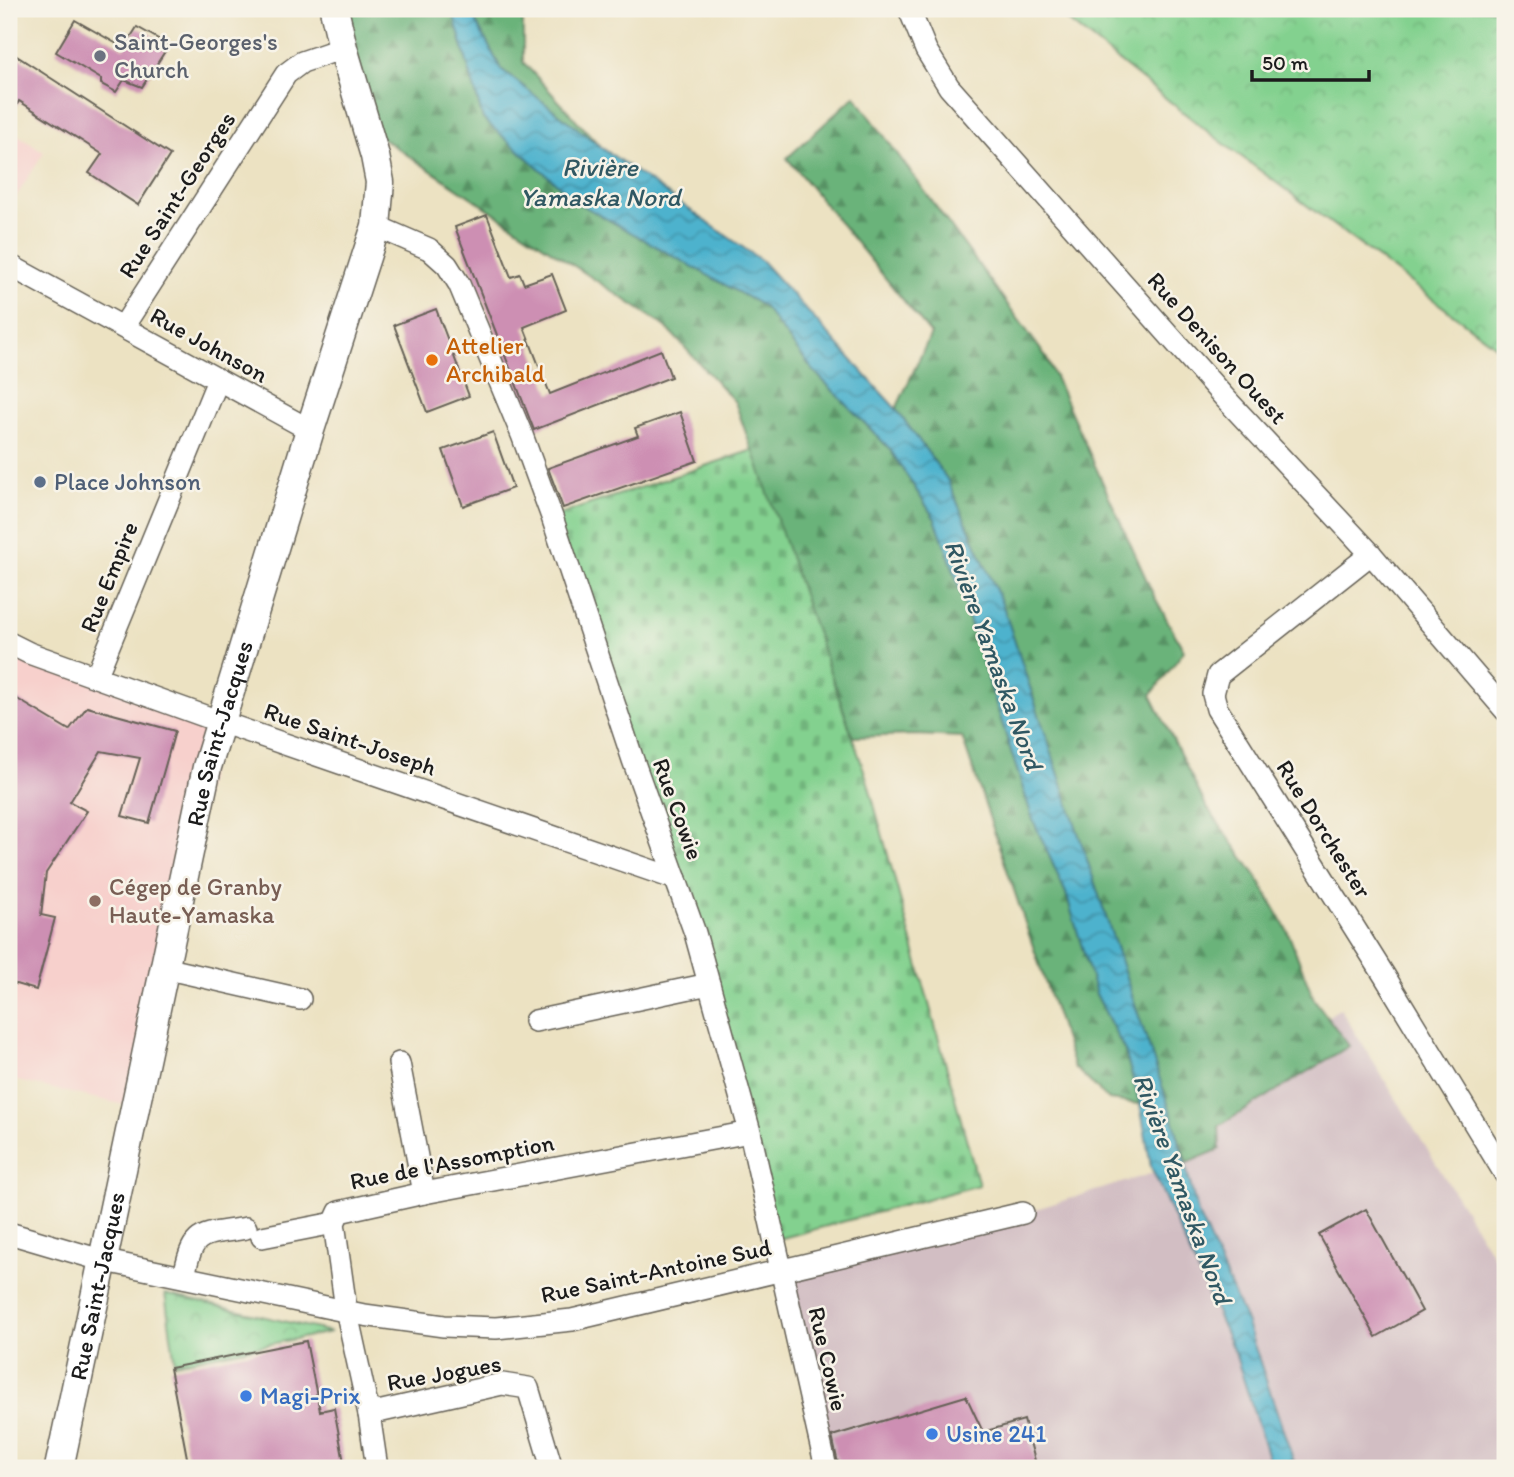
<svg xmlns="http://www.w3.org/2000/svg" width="1514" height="1477" viewBox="0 0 1514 1477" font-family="Itim,sans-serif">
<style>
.built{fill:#f7d0cc}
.industrial{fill:#d2bec3}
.forest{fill:url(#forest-firs);stroke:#43684b;stroke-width:2}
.cemetery{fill:url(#cemetery-stones);stroke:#507656;stroke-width:2}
.park{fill:url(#park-crowns);stroke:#507656;stroke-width:2}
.water{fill:url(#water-waves);stroke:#356774;stroke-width:2}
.building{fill:#cd8fb3}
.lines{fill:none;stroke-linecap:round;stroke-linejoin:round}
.minor-casing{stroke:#656156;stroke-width:24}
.major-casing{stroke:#656156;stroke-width:31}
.minor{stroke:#fff;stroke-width:21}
.major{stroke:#fff;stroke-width:28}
.worship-dot{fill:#6b7280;stroke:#f7f3e8;stroke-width:2.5}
.food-dot{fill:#e8710a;stroke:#f7f3e8;stroke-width:2.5}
.service-dot{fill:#5c6f8a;stroke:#f7f3e8;stroke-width:2.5}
.education-dot{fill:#8d6e63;stroke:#f7f3e8;stroke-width:2.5}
.shop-dot{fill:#3f7fe0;stroke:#f7f3e8;stroke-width:2.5}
.labels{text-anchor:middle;stroke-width:5;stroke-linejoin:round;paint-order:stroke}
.worship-label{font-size:24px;fill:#5b616d;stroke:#f7f3e8;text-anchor:start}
.street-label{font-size:24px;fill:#1c1c1c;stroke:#f7f3e8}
.food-label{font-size:24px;fill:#c56008;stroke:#f7f3e8;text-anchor:start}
.service-label{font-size:24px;fill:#4e5e75;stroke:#f7f3e8;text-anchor:start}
.education-label{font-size:24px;fill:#785e54;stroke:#f7f3e8;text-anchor:start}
.shop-label{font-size:24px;fill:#366cbe;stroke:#f7f3e8;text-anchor:start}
.water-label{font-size:26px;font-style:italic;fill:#305863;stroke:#f7f3e8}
</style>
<defs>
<pattern id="forest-firs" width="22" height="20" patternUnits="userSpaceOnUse" patternTransform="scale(1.75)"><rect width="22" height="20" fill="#6ab37a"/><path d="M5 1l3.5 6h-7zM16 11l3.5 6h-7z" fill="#569163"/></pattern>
<pattern id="cemetery-stones" width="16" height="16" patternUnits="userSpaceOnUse" patternTransform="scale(1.75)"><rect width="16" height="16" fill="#83d18f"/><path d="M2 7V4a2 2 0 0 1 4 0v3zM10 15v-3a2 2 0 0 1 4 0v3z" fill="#71b37b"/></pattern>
<pattern id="park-crowns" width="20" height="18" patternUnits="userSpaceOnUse" patternTransform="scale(1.75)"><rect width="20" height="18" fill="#83d18f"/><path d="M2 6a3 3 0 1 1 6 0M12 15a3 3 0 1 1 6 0" fill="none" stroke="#71b37b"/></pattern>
<pattern id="water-waves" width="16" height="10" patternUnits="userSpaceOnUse" patternTransform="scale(1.75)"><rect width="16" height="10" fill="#4eb2cd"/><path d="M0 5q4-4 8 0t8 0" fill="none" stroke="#4090a6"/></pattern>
</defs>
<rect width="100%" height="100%" fill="#f7f3e8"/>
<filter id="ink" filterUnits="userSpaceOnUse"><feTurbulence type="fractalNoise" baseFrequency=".0143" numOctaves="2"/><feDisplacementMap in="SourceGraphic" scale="14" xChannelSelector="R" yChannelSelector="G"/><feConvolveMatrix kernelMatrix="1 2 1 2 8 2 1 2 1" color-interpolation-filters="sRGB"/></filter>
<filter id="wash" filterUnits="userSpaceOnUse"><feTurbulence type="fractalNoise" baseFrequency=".00686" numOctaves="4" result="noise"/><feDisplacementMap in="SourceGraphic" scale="28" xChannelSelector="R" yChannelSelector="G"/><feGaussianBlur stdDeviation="1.57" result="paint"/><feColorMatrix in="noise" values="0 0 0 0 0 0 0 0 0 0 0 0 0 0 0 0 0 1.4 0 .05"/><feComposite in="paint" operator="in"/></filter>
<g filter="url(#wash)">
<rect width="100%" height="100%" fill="#ece2c2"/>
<!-- built -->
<g class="built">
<path d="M9 129 44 152 9 208Z"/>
<path d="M9 642 221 722 134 1107 9 1079Z"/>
</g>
<!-- industrial -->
<path class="industrial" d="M1340 1008 1505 1275V1468H826L781 1272 1023 1213 1186 1163 1175 1125Z"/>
<!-- forest -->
<g class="forest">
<path d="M334 9H452L483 119 580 204 763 306 814 371 889 448 935 519 950 559 1033 820 1066 893 1096 994 1125 1051 1140 1104 1109 1100 1074 1067 962 737 916 735 853 737 735 402 666 327 370 130Z"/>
<path d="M474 9H523V62L601 147 501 69 476 22Z"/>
<path d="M855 96 1046 357 1153 594 1184 651 1151 695 1206 806 1257 877 1287 930 1314 999 1349 1046 1219 1126 1220 1149 1187 1163 1003 606 947 479 896 409 931 334 787 158Z"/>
</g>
<!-- cemetery -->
<path class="cemetery" d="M753 450 867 779 979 1185 775 1240 750 1132 552 517Z"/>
<!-- park -->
<g class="park">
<path d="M1053 9H1505V353L1207 131Z"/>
<path d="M165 1294 331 1332 175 1363Z"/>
</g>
<!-- water -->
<path class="water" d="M452 9H474L476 22 501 69 601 147 762 261 896 409 947 479 1003 606 1175 1125 1198 1214 1246 1321 1296 1468H1269L1268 1457 1236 1356 1151 1167 1140 1104 1125 1051 1096 994 1066 893 1033 820 950 559 935 519 889 448 814 371 763 306 580 204 483 119Z"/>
<g id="blocks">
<!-- building -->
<g class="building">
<path d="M75 20 124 48 137 27 169 45 142 87 124 80 116 92 101 84V79L56 52Z"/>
<path d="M9 51 170 155 138 205 89 173 102 154 19 101 9 118Z"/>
<path d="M487 215 511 277 520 274 524 284 552 274 566 310 524 327 550 394 661 350 671 377 534 430 455 227Z"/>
<path d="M436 309 469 396 427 412 394 325Z"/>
<path d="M680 412 697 461 563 508 548 468 638 436 635 428Z"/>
<path d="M493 432 513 488 463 506 443 450Z"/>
<path d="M9 694 69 730 87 707 175 731 149 823 122 816 140 758 101 751 70 802 87 811 46 873 41 915 55 918 36 990 9 982Z"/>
<path d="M1366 1209 1422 1311 1376 1337 1319 1235Z"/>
<path d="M306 1341 320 1411 334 1408 345 1468H189L170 1368Z"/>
<path d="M966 1396 983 1432 1024 1420 1037 1468H839L832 1436Z"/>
</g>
</g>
</g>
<g filter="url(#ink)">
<use href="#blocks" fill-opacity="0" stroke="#656156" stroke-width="2"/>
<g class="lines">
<!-- minor casing -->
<g class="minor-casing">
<g id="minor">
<path d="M909 9 926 50 949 87 1224 397 1371 554 1505 710"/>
<path d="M376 226 429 249 447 265 459 284 522 435 552 517 633 760 695 933 750 1132 826 1468"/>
<path d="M9 265 310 430"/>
<path d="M123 327 286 74 302 62 343 48"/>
<path d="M1371 554 1218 675 1213 694 1217 709 1384 975 1505 1174"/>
<path d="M9 643 29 653 221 722 676 879"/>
<path d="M96 677 218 380"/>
<path d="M164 968 300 999"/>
<path d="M535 1021 709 984"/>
<path d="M399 1063 424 1193"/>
<path d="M9 1233 101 1260 364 1315 444 1326 496 1328 572 1320 1023 1213"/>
<path d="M262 1237 334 1223"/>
<path d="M184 1277C193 1228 202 1236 246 1228"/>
<path d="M369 1414 502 1384 528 1388 552 1468"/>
<path d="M377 1468 369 1414 346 1309 334 1223 339 1212 424 1193 750 1132"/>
</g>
</g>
<!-- major casing -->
<g class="major-casing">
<g id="major">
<path id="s1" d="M59 1468 207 767 310 430 376 226 380 182 375 156 343 48 334 9"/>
</g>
</g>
<!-- minor -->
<use href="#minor" class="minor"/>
<!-- major -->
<use href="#major" class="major"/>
</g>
</g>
<!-- markers -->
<circle class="worship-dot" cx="100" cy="56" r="7"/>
<circle class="food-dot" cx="432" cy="360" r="7"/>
<circle class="service-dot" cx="40" cy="482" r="7"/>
<circle class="education-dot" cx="95" cy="901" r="7"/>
<g class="shop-dot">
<circle cx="246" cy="1396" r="7"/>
<circle cx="932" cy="1434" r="7"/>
</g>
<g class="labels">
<!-- worship labels -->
<g class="worship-label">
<text x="114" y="50">Saint-Georges's<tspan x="114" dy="28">Church</tspan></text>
</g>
<!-- street labels -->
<g class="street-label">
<text transform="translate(177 195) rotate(-57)" y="8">Rue Saint-Georges</text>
<text transform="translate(209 345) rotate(29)" y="8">Rue Johnson</text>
<text transform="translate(1217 348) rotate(48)" y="8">Rue Denison Ouest</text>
<text transform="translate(109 577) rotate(-68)" y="8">Rue Empire</text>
<text dy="8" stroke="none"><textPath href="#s1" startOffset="752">Rue Saint-Jacques</textPath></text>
<text transform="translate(350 739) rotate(19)" y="8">Rue Saint-Joseph</text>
<text transform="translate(678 809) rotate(70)" y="8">Rue Cowie</text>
<text transform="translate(1324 829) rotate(58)" y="8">Rue Dorchester</text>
<text transform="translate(452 1162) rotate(-11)" y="8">Rue de l'Assomption</text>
<text transform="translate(656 1271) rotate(-12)" y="8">Rue Saint-Antoine Sud</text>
<text dy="8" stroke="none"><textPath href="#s1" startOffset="186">Rue Saint-Jacques</textPath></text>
<text transform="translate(828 1359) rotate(77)" y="8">Rue Cowie</text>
<text transform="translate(444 1373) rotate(-10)" y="8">Rue Jogues</text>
</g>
<!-- food labels -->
<g class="food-label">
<text x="446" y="354">Attelier<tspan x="446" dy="28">Archibald</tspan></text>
</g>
<!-- service labels -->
<g class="service-label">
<text x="54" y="490">Place Johnson</text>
</g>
<!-- education labels -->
<g class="education-label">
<text x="109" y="895">Cégep de Granby<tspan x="109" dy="28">Haute-Yamaska</tspan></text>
</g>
<!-- shop labels -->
<g class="shop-label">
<text x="260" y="1404">Magi-Prix</text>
<text x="946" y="1442">Usine 241</text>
</g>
<!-- water labels -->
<g class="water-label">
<text x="600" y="176">Rivière<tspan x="600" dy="30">Yamaska Nord</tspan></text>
<text transform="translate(994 655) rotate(70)" y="9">Rivière Yamaska Nord</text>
<text transform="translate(1183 1189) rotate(70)" y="9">Rivière Yamaska Nord</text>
</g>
</g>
<!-- margin -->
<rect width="1514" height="1477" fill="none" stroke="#f7f3e8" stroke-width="35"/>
<!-- scale -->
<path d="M1252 70v10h117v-10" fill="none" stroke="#1c1c1c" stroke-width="3.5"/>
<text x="1262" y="70" font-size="21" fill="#1c1c1c" stroke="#f7f3e8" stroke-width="5" paint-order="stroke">50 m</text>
</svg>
